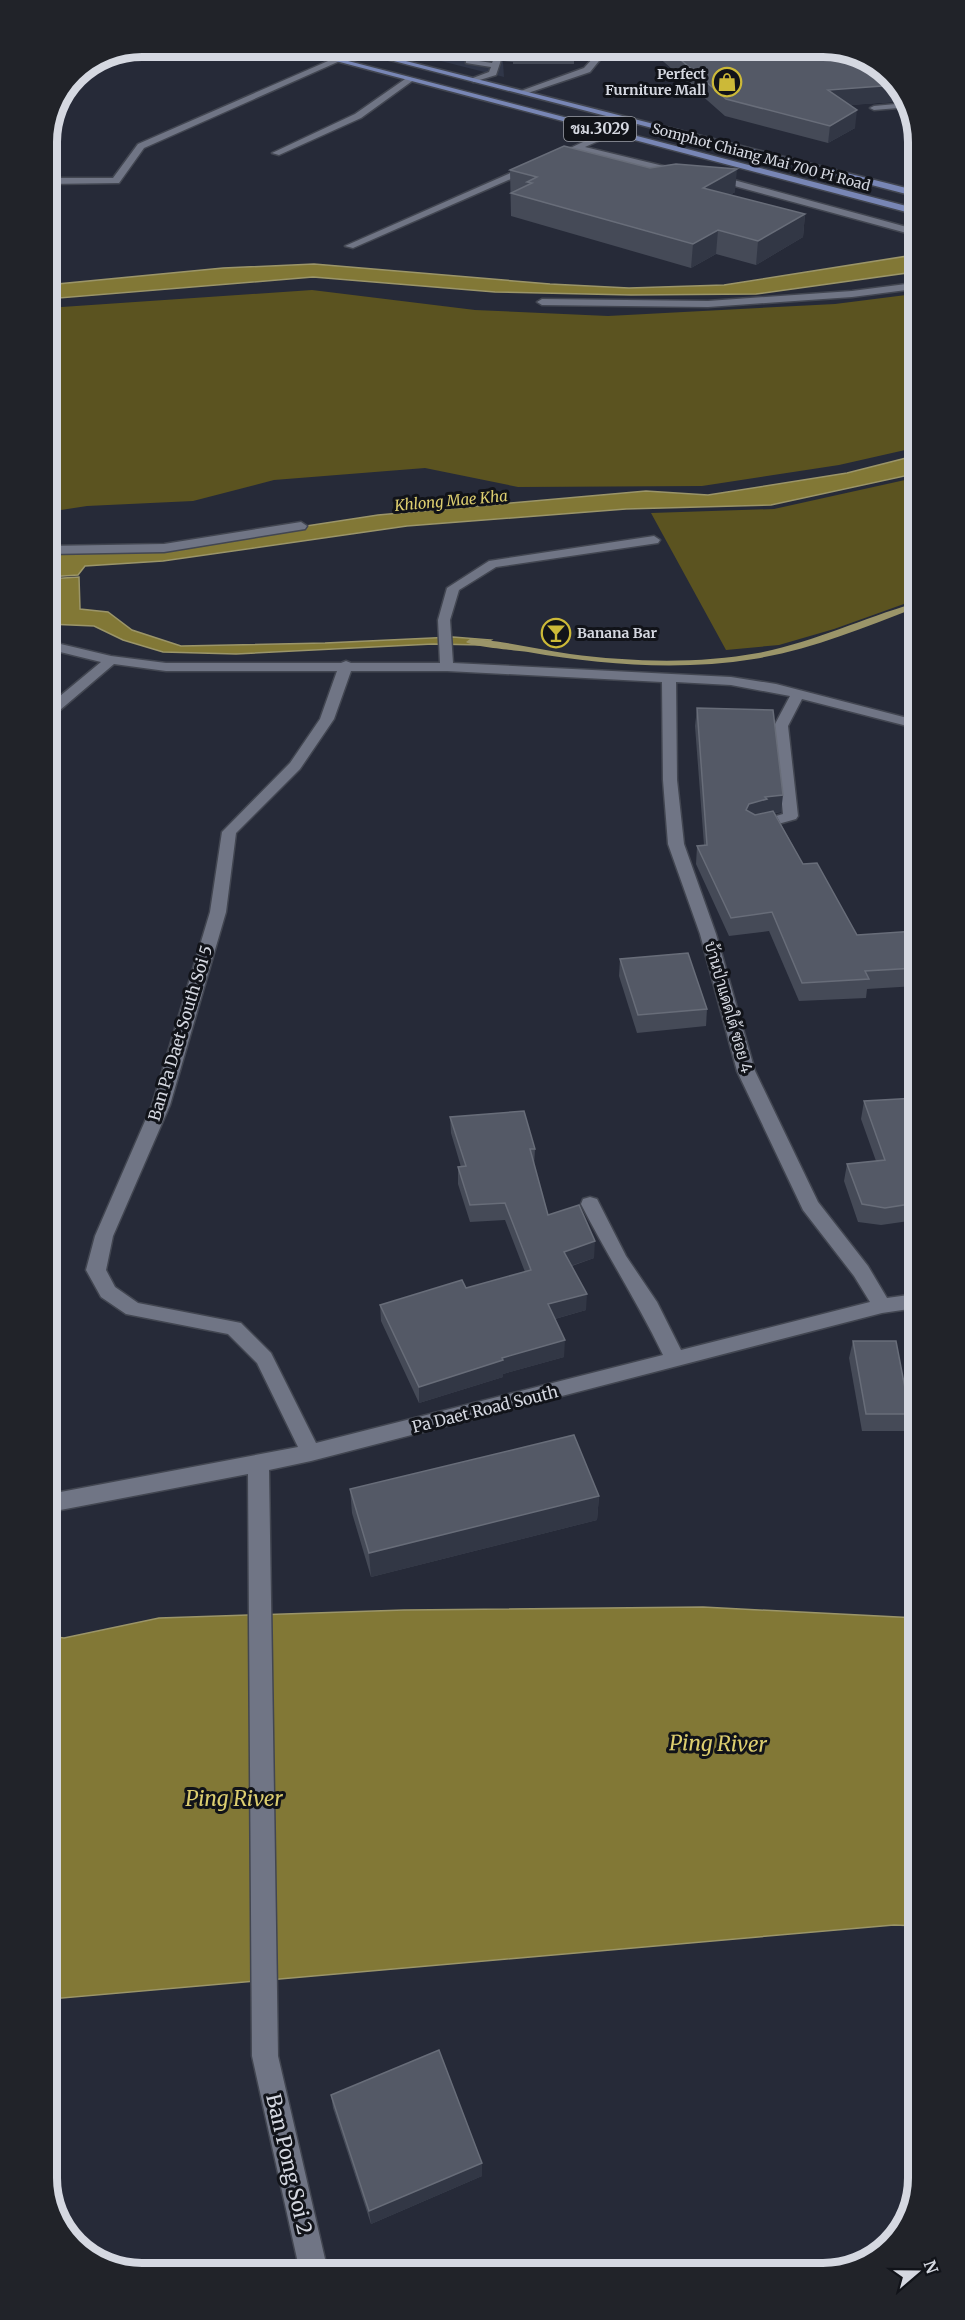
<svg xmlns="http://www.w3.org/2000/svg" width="965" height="2320" viewBox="0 0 965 2320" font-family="Merriweather,Sarabun,serif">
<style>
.built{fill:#303648}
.green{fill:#5b5320}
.water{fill:#827836;stroke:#9b9569;stroke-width:1.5}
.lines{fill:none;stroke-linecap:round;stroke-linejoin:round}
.stream{fill:#9b9569;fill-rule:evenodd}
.minor-casing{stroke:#424651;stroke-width:3}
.major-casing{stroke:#424651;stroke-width:3}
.minor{fill:#707585;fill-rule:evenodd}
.major{fill:#7886b5;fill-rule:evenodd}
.wall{fill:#454a57}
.shaded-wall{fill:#323745}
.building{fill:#545966;stroke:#686d79;stroke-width:1.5}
.labels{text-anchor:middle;stroke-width:6;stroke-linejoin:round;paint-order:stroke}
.far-poi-label{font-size:14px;font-weight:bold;fill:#d5d8e1;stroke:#111319;text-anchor:end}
.far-street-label{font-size:14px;fill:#d5d8e1;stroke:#111319}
.shield{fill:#111319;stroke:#9a9da5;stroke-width:1.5}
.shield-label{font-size:15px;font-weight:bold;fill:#d5d8e1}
.far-water-label{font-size:15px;font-style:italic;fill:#ddce6f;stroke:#111319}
.street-label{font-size:16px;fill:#d5d8e1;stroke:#111319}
.near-street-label{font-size:20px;fill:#d5d8e1;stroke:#111319}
.near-water-label{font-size:21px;font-style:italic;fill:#ddce6f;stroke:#111319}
.rim{fill:none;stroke:#d5d8e1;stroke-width:8}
</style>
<rect width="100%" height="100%" fill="#262a38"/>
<!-- built -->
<path class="built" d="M385 47H502L504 77 433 59Z"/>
<!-- green -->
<g class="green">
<path d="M312 290 475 310 608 316 835 304 914 294V448L839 465 702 486 518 487 425 468 274 480 193 501 87 506 48 512 47 308Z"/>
<path d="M914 478 915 600 834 629 779 645 726 650 651 513 774 509Z"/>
</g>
<!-- water -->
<g class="water">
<path d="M914 255V272L756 294 631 295 495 292 313 277 47 299V285L223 268 314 264 550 284 629 288 724 285Z"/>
<path d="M914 456V474L771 505 626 509 407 526 163 561 85 566 78 575 48 577V552L90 553 235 537 378 515 646 491 708 495 847 473Z"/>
<path d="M79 577 80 609 108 612 132 630 181 646 325 643 453 637 491 640 482 645 433 644 236 654 163 652 123 640 94 626 48 624V579Z"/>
<path d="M703 1607 917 1618 918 1926 894 1925 51 1999 50 1636 64 1638 159 1618 404 1610Z"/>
</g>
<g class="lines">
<!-- stream -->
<path class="stream" d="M915 603V608C863 628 810 650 754 659 680 671 602 665 528 652 515 650 473 647 466 642L470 639 484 640C513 643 541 650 570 654 631 662 698 664 758 653 814 642 861 619 915 603Z"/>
<!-- minor casing -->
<g class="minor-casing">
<g id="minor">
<path d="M595 47H603V56L590 72 525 94 518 92 584 68 595 56Z"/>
<path d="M335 58 342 60 144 148 119 183 47 184V178H113L138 144Z"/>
<path d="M494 58 501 60 496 75 473 82V78L489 72 491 67 466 63V59L492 63Z"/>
<path d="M408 77 415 79 361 118 279 155 272 153 355 114Z"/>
<path d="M907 103 910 107 874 110 870 108 874 106Z"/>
<path d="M611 129 614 130V134L585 147 680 170 676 173 639 167 568 149Z"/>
<path d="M533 163 536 164V168L353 248 345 246Z"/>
<path d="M712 174 914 229V235L709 179 708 177Z"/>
<path d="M914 283V289L852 297 708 307 542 305 537 302 542 299 708 301 852 291Z"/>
<path d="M301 522 307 526 305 529 164 552 48 554V546L164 544Z"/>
<path d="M654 536 660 540 658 543 496 567 459 590 450 620 453 663 731 677 776 684 915 720V728L802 699 788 726 798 816 796 819 757 830 752 829 750 826 752 823 783 814 774 726 790 696 731 685 676 682 677 780 684 844 716 934 755 1071 818 1202 868 1266 887 1298 916 1294V1308L882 1313 311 1461 269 1470 278 2056 328 2272H300L252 2056 248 1474 50 1512V1494L298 1447 257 1363 228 1334 126 1314 101 1297 86 1270 95 1236 152 1105 210 912 222 832 290 763 320 719 337 671H166L114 664 53 716 48 717V706L101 662 48 649V641L111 656 166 663H341L346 661 351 663H440L438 620 447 588 489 561ZM351 671H447L662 682 663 780 668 844 700 934 737 1071 803 1210 854 1276 870 1302 681 1350 657 1302 626 1256 597 1199 590 1197 583 1199 581 1204C607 1255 638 1303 663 1355L316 1443 271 1353 241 1323 138 1303 115 1287 106 1270 113 1236 170 1105 226 912 236 833 300 769 334 719Z"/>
</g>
</g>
<!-- major casing -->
<g class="major-casing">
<g id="major">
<path d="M283 47H294L914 208V214Z"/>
<path d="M340 47H351L914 190V196Z"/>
</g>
</g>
<!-- minor -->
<use href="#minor" class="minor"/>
<!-- major -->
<use href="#major" class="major"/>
</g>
<!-- wall -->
<g class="wall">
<path d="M199 47H229L222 51Z"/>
<path d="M433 47H574V64H513V62L503 61 502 58 495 56 491 59 433 50Z"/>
<path d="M647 47H746L754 53 906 101 849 105 855 128 828 143 725 116Z"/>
<path d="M510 170 735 192 730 195 805 214 803 237 756 265 716 254 691 268 511 216Z"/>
<path d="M697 708 781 812 775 813 803 864 857 935 915 931 916 986 867 989 866 998 799 1001 769 931 729 936 696 864 697 846 704 845 695 726Z"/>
<path d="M620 959 707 1009 706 1026 637 1033 619 976Z"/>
<path d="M916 1098V1220L881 1225 858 1222 844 1181 847 1164 876 1161 861 1119 864 1101Z"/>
<path d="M450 1117 535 1149 534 1166 548 1215 594 1258 572 1266 586 1310 555 1319 564 1357 503 1374V1377L419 1403 381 1321 380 1305 466 1288 525 1272 505 1220 470 1222 458 1184V1167H461L451 1133Z"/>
<path d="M853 1341 910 1414 905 1431H862L849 1358Z"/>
<path d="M350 1489 599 1496 597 1520 371 1577 352 1513Z"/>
<path d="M331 2095 482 2176 371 2224 333 2108Z"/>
</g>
<!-- shaded-wall -->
<g class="shaded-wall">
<path d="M222 47H229L222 51Z"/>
<path d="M491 47H495V56L491 59Z"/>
<path d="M895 85 906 101 826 107 828 90Z"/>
<path d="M857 110 855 128 828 143 830 126Z"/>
<path d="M737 169 735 192 701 211 703 188Z"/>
<path d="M805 214 803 237 756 265 758 241Z"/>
<path d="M718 230 716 254 691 268 693 244Z"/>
<path d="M783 795 781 812 765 814 747 822 746 810 749 804 765 797Z"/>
<path d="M595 1241 594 1258 564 1268V1252Z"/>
<path d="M587 1294 586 1310 547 1321 548 1304Z"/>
<path d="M565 1340 564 1357 503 1374V1377L419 1403V1387L502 1358Z"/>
<path d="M599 1496 597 1520 371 1577 369 1553Z"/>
<path d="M482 2163V2176L371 2224 369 2211Z"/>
</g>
<!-- building -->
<g class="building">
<path d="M666 47H746L754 53 831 47 881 66 895 85 828 90 857 110 830 126 726 99Z"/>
<path d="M564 146 650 168 676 164 737 169 703 188 805 214 758 241 718 230 693 244 511 193 532 183 527 182 537 177 510 170Z"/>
<path d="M697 708 773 710 783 795 765 797 767 799 749 804 746 810 755 815 773 811 803 864 817 863 857 935 915 931 916 968 865 971 869 979 802 983 772 912 731 918 697 846 707 845Z"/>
<path d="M688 953 707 1009 638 1015 620 959Z"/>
<path d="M916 1098V1203L885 1208 862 1204 847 1164 885 1160 864 1101Z"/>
<path d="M524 1111 535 1149H530L548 1215 579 1205 595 1241 564 1252 587 1294 548 1304 565 1340 502 1358 503 1360 419 1387 380 1305 462 1280 466 1288 531 1270 505 1203 470 1205 458 1167 466 1166 450 1117Z"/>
<path d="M853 1341H896L910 1414H866Z"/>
<path d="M574 1435 599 1496 369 1553 350 1489Z"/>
<path d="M439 2050 482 2163 369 2211 331 2095Z"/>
</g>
<!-- icons -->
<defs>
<g id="shop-ring" transform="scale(1.5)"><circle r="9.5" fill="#111319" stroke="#ccb938" stroke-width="1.5"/><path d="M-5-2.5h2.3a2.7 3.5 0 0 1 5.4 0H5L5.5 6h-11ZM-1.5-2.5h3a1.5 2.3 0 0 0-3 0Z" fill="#ccb938"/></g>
<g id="bar-ring" transform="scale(1.5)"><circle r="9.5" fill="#111319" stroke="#ccb938" stroke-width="1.5"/><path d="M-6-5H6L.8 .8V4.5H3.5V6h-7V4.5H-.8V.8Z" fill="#ccb938"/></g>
</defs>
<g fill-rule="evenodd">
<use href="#shop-ring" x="727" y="82"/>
<use href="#bar-ring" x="556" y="633"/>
</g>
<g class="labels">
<!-- far-poi labels -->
<g class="far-poi-label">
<text x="706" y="79">Perfect<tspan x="706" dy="16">Furniture Mall</tspan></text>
<text x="577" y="638" text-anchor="start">Banana Bar</text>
</g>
<!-- far-street labels -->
<g class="far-street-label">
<text transform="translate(761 157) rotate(15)" y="5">Somphot Chiang Mai 700 Pi Road</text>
</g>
<!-- shield labels -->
<rect class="shield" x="564" y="117" width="72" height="24" rx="4.5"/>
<g class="shield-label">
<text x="600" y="134">ชม.3029</text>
</g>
<!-- far-water labels -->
<g class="far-water-label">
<text transform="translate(451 501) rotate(-5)" y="5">Khlong Mae Kha</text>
</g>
<!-- street labels -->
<g class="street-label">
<text transform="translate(729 1007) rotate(74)" y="6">บ้านป่าแดดใต้ ซอย 4</text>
<text transform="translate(180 1033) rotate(-73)" y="6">Ban Pa Daet South Soi 5</text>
<text transform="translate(485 1409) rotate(-14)" y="6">Pa Daet Road South</text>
</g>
<!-- near-street labels -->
<g class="near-street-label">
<text transform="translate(289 2164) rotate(77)" y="7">Ban Pong Soi 2</text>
</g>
<!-- near-water labels -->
<g class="near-water-label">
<text transform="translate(718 1744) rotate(1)" y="7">Ping River</text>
<text x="234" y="1806">Ping River</text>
</g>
</g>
<!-- crop -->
<path d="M0 0H965V2320H0ZM142 57H823A85 85 0 0 1 908 142V2178A85 85 0 0 1 823 2263H142A85 85 0 0 1 57 2178V142A85 85 0 0 1 142 57Z" fill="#212329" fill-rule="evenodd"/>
<path class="rim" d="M142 57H823A85 85 0 0 1 908 142V2178A85 85 0 0 1 823 2263H142A85 85 0 0 1 57 2178V142A85 85 0 0 1 142 57Z"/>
<!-- north arrow -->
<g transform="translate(917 2272) rotate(70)" stroke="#111319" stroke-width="4.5" paint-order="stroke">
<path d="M0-4.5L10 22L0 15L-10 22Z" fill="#d5d8e1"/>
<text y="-9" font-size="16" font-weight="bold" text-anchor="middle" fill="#d5d8e1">N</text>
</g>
</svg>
